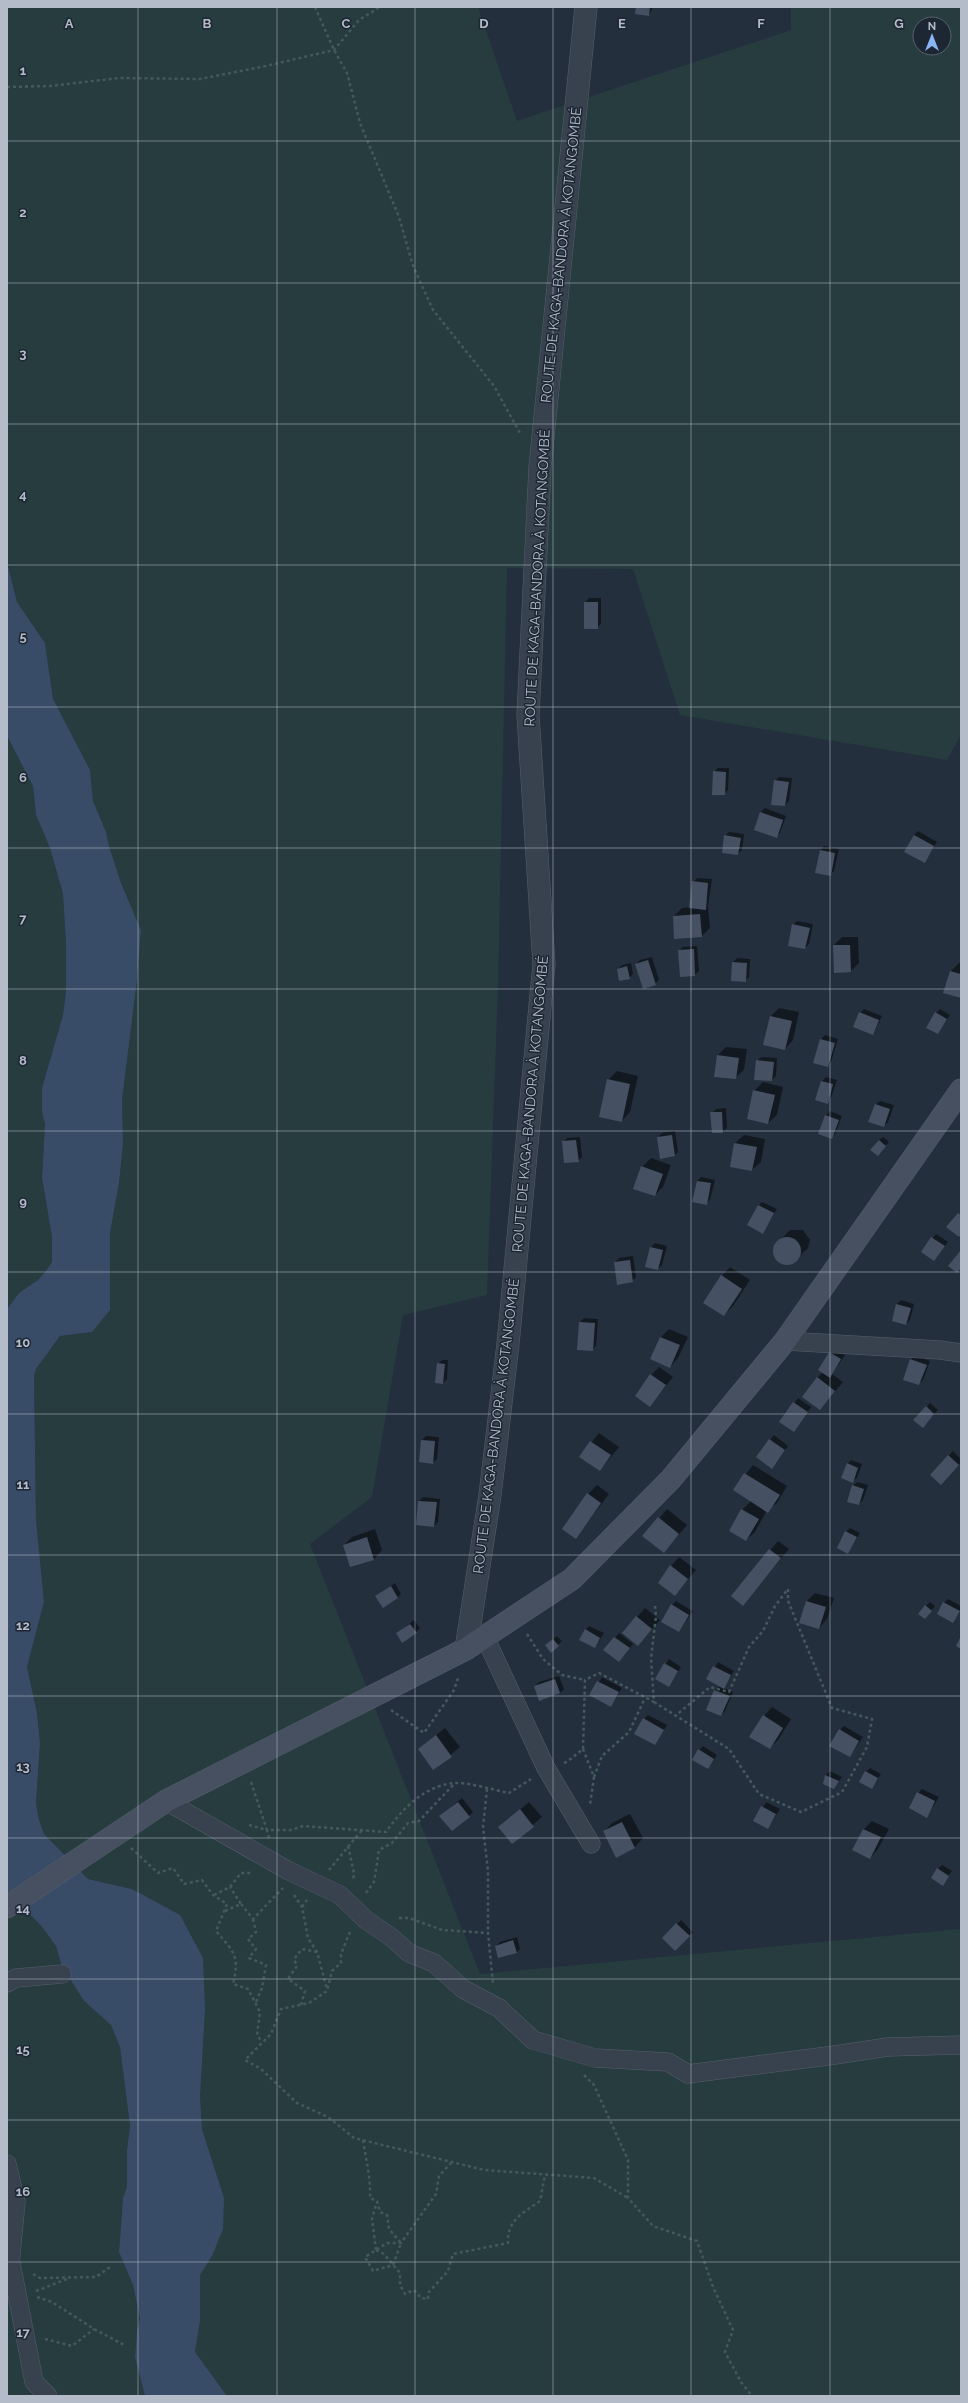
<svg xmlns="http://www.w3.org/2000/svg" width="968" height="2403" viewBox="0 0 968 2403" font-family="Raleway,sans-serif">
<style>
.green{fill:#263c3f;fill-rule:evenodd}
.water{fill:#394c67}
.shadow{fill:#0007}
.building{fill:#455162}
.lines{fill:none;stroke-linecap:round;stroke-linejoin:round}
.minor-casing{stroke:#565f6c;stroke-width:19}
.tertiary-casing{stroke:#565f6c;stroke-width:23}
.secondary-casing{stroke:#565f6c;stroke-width:23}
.path{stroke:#44595c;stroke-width:2.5;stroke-dasharray:3 3;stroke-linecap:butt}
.minor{stroke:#38414e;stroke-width:18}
.tertiary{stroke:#38414e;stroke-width:22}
.secondary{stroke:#465061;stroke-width:22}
.grid{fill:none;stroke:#b4bcc9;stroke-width:1;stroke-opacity:0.55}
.labels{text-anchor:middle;stroke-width:3;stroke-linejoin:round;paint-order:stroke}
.street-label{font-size:14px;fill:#b4bcc9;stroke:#1d2633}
.grid-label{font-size:13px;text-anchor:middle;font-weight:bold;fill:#b4bcc9;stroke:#1d2633;stroke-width:3;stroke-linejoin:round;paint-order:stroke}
</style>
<rect width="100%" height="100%" fill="#242f3e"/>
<!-- green -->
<g class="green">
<path d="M7 7H478L517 121 791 30V7H961V735L947 760 680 715 633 569 507 568 498 986 487 1295 403 1315 372 1497 310 1544 480 1974 961 1929V2396H227L195 2352 200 2321V2275L212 2256 224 2198 202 2129 200 2096 132 1889 88 1879 44 1834 39 1820 36 1803 40 1743 37 1713 27 1667 44 1602 36 1519 34 1376 36 1369 60 1336 92 1332 110 1275V1233L119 1183 123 1144 122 1100 137 980 141 930 121 883 109 846 106 832 93 801 90 770 53 699 45 643 17 602 7 562ZM920 24H944V48H920Z"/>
<path d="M7 736 33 786 36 815 50 848 63 894 66 944V991L63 1015 42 1088V1112L45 1124 42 1178 52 1237V1262L46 1271 38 1280 19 1293 7 1309Z"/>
<path d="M7 1890 42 1927 56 1946 62 1967 84 2001 111 2025 120 2047 130 2126 127 2150V2188L123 2198 119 2252 133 2285 140 2319 137 2331 135 2357 145 2396H7Z"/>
</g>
<!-- water -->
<path class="water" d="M7 562 17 602 45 643 53 699 90 770 93 801 106 832 109 846 121 883 141 930 137 980 122 1100 123 1144 119 1183 110 1233V1310L92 1332 60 1336 36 1369 34 1376 36 1519 44 1602 27 1667 37 1713 40 1743 36 1803 39 1820 44 1834 88 1879 132 1889 180 1915 203 1958 205 2009 200 2096 202 2129 224 2198 223 2229 212 2256 200 2275V2321L195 2352 227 2396H145L135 2357 137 2331 140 2319 133 2285 119 2252 123 2198 127 2187V2150L130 2126 120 2047 111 2025 84 2001 68 1976 62 1967 56 1946 42 1927 7 1890V1309L19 1293 38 1280 46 1271 52 1262V1237L42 1178 45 1124 42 1112V1088L63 1015 66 991V944L63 894 50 848 36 815 33 786 7 736Z"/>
<!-- shadow -->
<g class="shadow">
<path d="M637 7H653L649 15Z"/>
<path d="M589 598H601V624L597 628 585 602Z"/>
<path d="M718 768H729L728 790 724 794 714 772Z"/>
<path d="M779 777 792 778 789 801 785 805 772 804 775 781Z"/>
<path d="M765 808 786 816 780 833 776 837 761 812Z"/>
<path d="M918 831 937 842 924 862 914 835Z"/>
<path d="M729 832 744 834 742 850 738 854 725 836Z"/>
<path d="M824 846 839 849 834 871 830 875 820 850Z"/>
<path d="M697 878 712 879 708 906 710 928 702 936 674 916 682 908 690 907 693 882Z"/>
<path d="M797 921 813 924 809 944 805 948 793 925Z"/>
<path d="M842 937H858L859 963 851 971 834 945Z"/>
<path d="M697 946 699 971 695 975 681 976 679 951 683 947Z"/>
<path d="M652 957 659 980 655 984 636 964 640 960Z"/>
<path d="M737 958 750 959 749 977 745 981 733 962Z"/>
<path d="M631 963 633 974 629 978 618 969 622 965Z"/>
<path d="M959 963H961V997L945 992 951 971Z"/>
<path d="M779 1008 799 1012 793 1040 785 1049 771 1016Z"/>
<path d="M864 1009 882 1016 873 1034 860 1013Z"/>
<path d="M940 1009 950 1015 938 1033 936 1013Z"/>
<path d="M825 1035 838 1039 831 1062 827 1066 814 1062 821 1039Z"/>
<path d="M726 1047 747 1049 744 1070 735 1078 718 1055Z"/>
<path d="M761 1057 777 1058 776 1076 772 1080 757 1061Z"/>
<path d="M617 1071 638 1076 630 1112 622 1121 608 1080Z"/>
<path d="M826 1077 837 1080 831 1098 827 1102 817 1099 822 1081Z"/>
<path d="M763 1082 783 1087 777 1115 768 1123 754 1091Z"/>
<path d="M880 1101 894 1105 888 1122 884 1126 876 1104Z"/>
<path d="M726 1108 727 1128 723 1132H712V1113L716 1109Z"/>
<path d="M830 1111 842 1116 835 1134 831 1138 819 1134 826 1115Z"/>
<path d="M675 1131 678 1152 674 1156 658 1137 662 1133Z"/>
<path d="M744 1135 765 1139 761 1162 752 1170 735 1143Z"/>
<path d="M580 1137 582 1157 578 1161 563 1142 567 1138Z"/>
<path d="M883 1137 889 1142 881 1151 879 1140Z"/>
<path d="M651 1158 671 1165 663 1187 655 1195 642 1167Z"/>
<path d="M701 1177 715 1180 710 1200 706 1204 697 1181Z"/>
<path d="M762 1202 777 1209 762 1232 758 1206Z"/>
<path d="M790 1230H803L810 1240 808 1248 791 1264 779 1261 774 1253 776 1244Z"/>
<path d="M936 1234 948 1242 934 1260 923 1251Z"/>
<path d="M655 1243 667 1246 662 1265 658 1269 651 1247Z"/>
<path d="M633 1256 636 1277 632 1281 615 1262 619 1258Z"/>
<path d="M730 1267 750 1280 733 1306 724 1315 722 1276Z"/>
<path d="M901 1300 914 1304 910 1320 906 1324 893 1320 897 1304Z"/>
<path d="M584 1318 598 1319 596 1346 592 1350 578 1349 580 1322Z"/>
<path d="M669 1329 688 1337 678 1358 670 1367 651 1359 661 1337Z"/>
<path d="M834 1349 845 1355 832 1374 843 1382 820 1409 817 1378 823 1372 830 1353Z"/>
<path d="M915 1355 930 1361 923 1380 919 1384 911 1359Z"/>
<path d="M442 1360H448L447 1379 443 1383 438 1364Z"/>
<path d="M659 1367 673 1377 650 1406 651 1375Z"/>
<path d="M798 1398 811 1407 794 1431 781 1422Z"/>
<path d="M930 1403 938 1410 926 1422V1407Z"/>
<path d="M599 1433 619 1447 600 1470 580 1457Z"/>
<path d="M774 1435 788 1446 776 1463 757 1457Z"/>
<path d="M426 1436 439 1437 437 1459 433 1462 422 1440Z"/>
<path d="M953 1451 961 1459V1462L945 1480 931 1475Z"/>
<path d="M851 1460 862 1464 857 1478 853 1481 847 1464Z"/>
<path d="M753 1465 787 1486 777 1503 767 1510 755 1532 746 1540 742 1510 751 1501 734 1490Z"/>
<path d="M857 1482 868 1485 863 1500 859 1504 853 1486Z"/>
<path d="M597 1485 609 1494 576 1537 588 1494Z"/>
<path d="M423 1497 440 1499 438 1522 434 1526 419 1501Z"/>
<path d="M667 1509 687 1525 664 1552 644 1536Z"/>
<path d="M850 1528 860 1533 848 1553 846 1532Z"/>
<path d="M375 1529 382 1550 374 1559 344 1545 352 1537Z"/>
<path d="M778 1541 789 1549 743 1604 732 1596Z"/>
<path d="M679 1557 696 1570 675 1594 671 1566Z"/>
<path d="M395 1583 401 1594 397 1598 377 1596Z"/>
<path d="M815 1593 834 1598 827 1619 819 1628 800 1623 807 1601Z"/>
<path d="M948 1599 961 1606V1610L953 1622 944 1603Z"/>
<path d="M676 1601 693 1611 679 1631 672 1605Z"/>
<path d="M930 1602 935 1606 928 1614 926 1606Z"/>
<path d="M645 1608 660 1620 638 1645 623 1633Z"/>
<path d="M414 1620 420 1628 416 1632 397 1634Z"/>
<path d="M589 1626 604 1633 595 1647 586 1630Z"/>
<path d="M619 1633 633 1644 623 1657 605 1650Z"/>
<path d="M557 1636 562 1641 558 1645 550 1642Z"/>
<path d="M669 1659 681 1667 668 1686 656 1679Z"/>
<path d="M718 1662 734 1671 723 1688 733 1692 725 1711 721 1715 715 1691 720 1686 708 1679Z"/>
<path d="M559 1676 564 1689 560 1693 535 1686 539 1682Z"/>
<path d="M602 1677 622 1688 611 1706 591 1695Z"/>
<path d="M772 1707 791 1719 778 1740 770 1748 764 1716Z"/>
<path d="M648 1715 667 1725 655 1744 644 1719Z"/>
<path d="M844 1726 863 1737 850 1756 840 1730Z"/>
<path d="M445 1728 460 1747 433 1769 419 1749Z"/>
<path d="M703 1746 717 1755 708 1768 699 1750Z"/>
<path d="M870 1768 881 1774 872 1788 866 1772Z"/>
<path d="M830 1771 842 1777 834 1788 824 1783 826 1775Z"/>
<path d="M922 1789 939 1797 927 1816 918 1793Z"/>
<path d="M462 1798 473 1812 469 1816 445 1812Z"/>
<path d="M529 1802 542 1817 512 1843 499 1827Z"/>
<path d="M766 1802 780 1809 768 1828 755 1821Z"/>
<path d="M630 1814 643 1838 635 1847 616 1856 604 1832 612 1823Z"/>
<path d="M872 1821 889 1829 878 1849 870 1858 853 1849 864 1829Z"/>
<path d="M942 1865 952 1871 942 1884 938 1869Z"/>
<path d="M681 1920 693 1932 675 1950 663 1938Z"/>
<path d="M517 1937 520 1949 516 1953 496 1946 500 1942Z"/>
</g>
<!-- building -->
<g class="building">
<path d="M636 7H650L649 16 635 14Z"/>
<rect x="584" y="602" width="14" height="27"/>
<path d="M713 771 726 772 725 795H712Z"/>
<path d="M774 780 789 782 785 806 771 805Z"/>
<path d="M760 812 783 820 777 838 754 830Z"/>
<path d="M724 835 741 838 738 855 722 853Z"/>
<path d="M914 835 934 846 925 863 904 852Z"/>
<path d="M820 850 835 853 831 876 815 873Z"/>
<path d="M692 881 708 883 706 910 689 908Z"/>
<path d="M700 914 702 937 674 939 673 916Z"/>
<path d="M792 924 810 928 805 949 788 946Z"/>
<path d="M833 945H850L851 972 834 973Z"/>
<path d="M694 949 695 976 680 977 678 950Z"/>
<path d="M648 960 656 985 643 989 635 964Z"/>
<path d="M732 962 747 963 746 982 731 981Z"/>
<path d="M627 966 630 979 619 981 617 969Z"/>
<path d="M950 971 961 974V998L943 993Z"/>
<path d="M859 1012 879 1020 873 1035 853 1027Z"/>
<path d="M935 1012 947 1019 938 1034 926 1028Z"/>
<path d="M770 1016 792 1021 785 1050 763 1045Z"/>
<path d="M820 1039 835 1043 828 1067 813 1063Z"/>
<path d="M717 1055 739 1058 736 1079 714 1077Z"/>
<path d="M756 1060 774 1062 772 1081 754 1080Z"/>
<path d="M607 1079 630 1084 622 1122 599 1117Z"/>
<path d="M821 1081 833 1084 828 1104 815 1100Z"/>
<path d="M753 1090 775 1095 768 1124 747 1119Z"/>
<path d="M875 1104 890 1109 884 1127 868 1122Z"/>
<path d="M710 1112H722L723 1133H712Z"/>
<path d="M825 1115 839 1120 832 1139 818 1134Z"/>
<path d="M672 1135 675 1156 660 1159 657 1137Z"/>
<path d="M576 1140 579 1162 564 1163 562 1141Z"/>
<path d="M879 1140 886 1146 878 1156 870 1150Z"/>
<path d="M734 1143 757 1147 752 1171 730 1167Z"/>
<path d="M641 1166 663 1174 655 1196 633 1189Z"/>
<path d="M697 1181 711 1183 707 1205 692 1202Z"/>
<path d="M758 1205 774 1213 763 1234 747 1225Z"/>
<path d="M958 1213 961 1215V1234L959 1237 946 1227Z"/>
<circle cx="787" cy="1251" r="14"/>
<path d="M931 1237 945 1246 934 1261 921 1252Z"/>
<path d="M650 1247 663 1250 658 1270 645 1267Z"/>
<path d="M961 1250V1268L957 1273 948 1266Z"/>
<path d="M630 1260 633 1282 617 1285 614 1262Z"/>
<path d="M721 1275 742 1289 724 1316 703 1303Z"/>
<path d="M896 1304 911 1308 906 1325 892 1321Z"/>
<path d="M579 1322 595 1323 593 1351 577 1350Z"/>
<path d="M660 1337 680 1345 670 1368 650 1359Z"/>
<path d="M829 1352 841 1359 830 1378 818 1370Z"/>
<path d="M910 1359 927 1365 919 1385 903 1380Z"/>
<path d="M437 1363 445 1364 443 1384 435 1383Z"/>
<path d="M650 1374 666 1385 650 1407 635 1396Z"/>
<path d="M817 1377 835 1391 820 1410 802 1397Z"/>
<path d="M793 1402 808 1412 794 1432 779 1422Z"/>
<path d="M926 1406 934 1414 923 1428 913 1420Z"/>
<path d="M769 1439 785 1450 772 1469 756 1457Z"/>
<path d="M421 1440 435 1441 433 1464 419 1462Z"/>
<path d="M590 1441 611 1455 600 1471 579 1457Z"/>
<path d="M948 1455 959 1465 941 1485 930 1475Z"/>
<path d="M847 1463 858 1468 853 1483 841 1478Z"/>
<path d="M744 1473 780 1495 768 1513 733 1490Z"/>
<path d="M852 1485 864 1489 859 1505 847 1502Z"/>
<path d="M587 1493 601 1503 576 1539 562 1529Z"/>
<path d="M418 1501 437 1502 434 1527 416 1525Z"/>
<path d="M741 1509 759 1519 746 1541 729 1531Z"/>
<path d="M658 1517 679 1534 664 1553 642 1536Z"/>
<path d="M845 1531 857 1537 848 1554 837 1548Z"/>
<path d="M367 1537 374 1560 350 1567 343 1545Z"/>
<path d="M769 1549 781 1558 743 1606 731 1596Z"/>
<path d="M670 1565 688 1579 675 1596 658 1583Z"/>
<path d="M391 1586 398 1598 383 1608 375 1596Z"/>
<path d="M806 1601 826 1607 819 1629 799 1623Z"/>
<path d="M943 1602 960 1611 953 1623 937 1614Z"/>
<path d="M671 1604 689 1615 679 1632 661 1622Z"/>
<path d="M925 1605 932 1611 925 1619 918 1614Z"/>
<path d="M636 1616 652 1629 638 1646 622 1633Z"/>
<path d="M410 1624 417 1633 402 1643 396 1633Z"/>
<path d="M585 1629 600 1638 595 1648 579 1640Z"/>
<path d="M961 1636V1649L956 1646Z"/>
<path d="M614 1637 630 1648 619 1662 603 1650Z"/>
<path d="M553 1639 559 1646 551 1653 545 1645Z"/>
<path d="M664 1663 678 1671 669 1687 655 1679Z"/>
<path d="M713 1666 731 1675 724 1689 706 1679Z"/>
<path d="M555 1679 560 1693 539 1701 534 1686Z"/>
<path d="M597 1681 619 1692 611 1707 589 1695Z"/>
<path d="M714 1690 730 1696 721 1716 706 1710Z"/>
<path d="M763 1715 783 1728 770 1749 749 1737Z"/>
<path d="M643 1718 664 1730 655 1745 634 1734Z"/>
<path d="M839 1729 859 1741 850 1757 829 1746Z"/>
<path d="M436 1735 452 1757 433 1770 418 1749Z"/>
<path d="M698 1749 714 1759 708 1769 692 1760Z"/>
<path d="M865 1771 878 1778 872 1789 859 1782Z"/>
<path d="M825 1775 839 1781 834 1789 823 1784Z"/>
<path d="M917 1792 935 1801 927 1818 909 1808Z"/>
<path d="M458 1802 470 1817 452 1831 439 1816Z"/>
<path d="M761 1806 776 1814 768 1829 753 1821Z"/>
<path d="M520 1809 534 1827 512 1844 498 1827Z"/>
<path d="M622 1822 635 1848 616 1858 603 1831Z"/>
<path d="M863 1829 881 1837 870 1859 852 1850Z"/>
<path d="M937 1868 949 1876 943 1886 931 1878Z"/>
<path d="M676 1923 690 1936 675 1951 662 1938Z"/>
<path d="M513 1940 517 1953 498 1958 495 1946Z"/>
</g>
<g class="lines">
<!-- minor casing -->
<g class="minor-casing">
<g id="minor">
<path d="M785 1341 940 1350 961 1353"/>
<path d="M484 1635 546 1768 591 1844"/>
<path d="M166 1801 289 1871 340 1895 366 1920 391 1937 409 1953 434 1963 463 1989 499 2008 533 2040 595 2058 668 2062 688 2074 835 2055 888 2047 961 2045"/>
<path d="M7 1983 16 1978 62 1974"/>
<path d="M7 2164 16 2202 9 2275"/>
<path d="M11 2263 34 2382 48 2396"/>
</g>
</g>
<!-- tertiary casing -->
<g class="tertiary-casing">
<path id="tertiary" d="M466 1649 490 1495 508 1344 544 964 528 715 540 467 586 7"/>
</g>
<!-- secondary casing -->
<g class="secondary-casing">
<path id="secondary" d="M7 1907 166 1801 466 1649 572 1579 671 1479 785 1341 961 1090"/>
</g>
<!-- path -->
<g class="path">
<path d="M315 7 334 50 347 73 360 123 399 217 413 266 433 310 494 386 521 435"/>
<path d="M7 87 50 86 119 78 200 79 266 66 334 50 359 20 380 7"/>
<path d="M527 1634 543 1659 562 1675 585 1680"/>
<path d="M654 1702 729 1749 759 1794 801 1812 842 1792 867 1747 872 1719 832 1708 788 1601V1589L775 1606 763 1631 749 1647 729 1692 710 1687 675 1716"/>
<path d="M391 1710 424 1733 454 1690 458 1678"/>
<path d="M583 1749 594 1777 590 1805"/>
<path d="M564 1763 568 1761 583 1749 585 1680 599 1673 654 1702 651 1658 656 1616 655 1606"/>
<path d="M594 1777 602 1756 629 1732 645 1698"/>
<path d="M251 1782 267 1830"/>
<path d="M487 1789 483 1827 488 1871V1933"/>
<path d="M249 1825 267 1830"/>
<path d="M269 1838 267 1830H291L303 1826 386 1832C402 1809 424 1786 454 1783 469 1782 493 1790 509 1793L531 1779"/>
<path d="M348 1846 354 1873 353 1881"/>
<path d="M131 1848 158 1873 173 1868 184 1884 202 1880 213 1895 227 1904 216 1931C234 1952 240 1956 233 1984L248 1989 260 2012 257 2035 262 2042"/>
<path d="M329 1870 362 1830"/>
<path d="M366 1893 374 1882 379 1850 392 1843 408 1823 419 1821 455 1783"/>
<path d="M214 1895 230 1887 241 1873H251"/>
<path d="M294 1895 302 1907 308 1938 317 1952 327 1989"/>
<path d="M241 1904 253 1919 283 1888"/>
<path d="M302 1907 307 1900"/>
<path d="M225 1911 241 1904 230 1887"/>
<path d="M399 1918H409L442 1930 488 1933 493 1984"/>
<path d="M253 1919 256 1932 248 1939 256 1949 249 1958 266 1965 262 1988 256 2002"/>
<path d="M350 1932 341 1954V1963L332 1971 327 1991 309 2003 281 2009 271 2034 245 2060 261 2069 297 2103 328 2117 354 2138 484 2170 594 2178 628 2198"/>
<path d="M301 2005 305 1991 288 1979 297 1966 294 1959 302 1949 317 1952"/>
<path d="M584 2075 594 2085 628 2160V2198L653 2226 697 2241 713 2287 733 2330 725 2352 741 2382 752 2396"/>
<path d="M363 2140C366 2160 371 2179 370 2198L377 2201 380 2212 387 2215 389 2229 401 2243 393 2265 373 2271 365 2257 387 2243H401L436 2194 439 2176 451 2163"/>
<path d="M376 2250 384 2254 400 2273V2285L405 2294 414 2290 421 2298 428 2299V2293L448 2271 453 2254 508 2243C507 2220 523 2213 540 2201L545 2175"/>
<path d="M376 2250 372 2218 377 2202"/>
<path d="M33 2274 40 2278 96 2277 110 2267"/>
<path d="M36 2291 67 2279"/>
<path d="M37 2297 52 2302 94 2329 126 2346"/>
<path d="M45 2339 72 2346 94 2329"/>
</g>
<!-- minor -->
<use href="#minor" class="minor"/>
<!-- tertiary -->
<use href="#tertiary" class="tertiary"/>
<!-- secondary -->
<use href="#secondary" class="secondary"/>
</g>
<!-- grid -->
<path class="grid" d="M138 7V2396M277 7V2396M415 7V2396M553 7V2396M691 7V2396M830 7V2396M7 141H961M7 283H961M7 424H961M7 565H961M7 707H961M7 848H961M7 989H961M7 1131H961M7 1272H961M7 1414H961M7 1555H961M7 1696H961M7 1838H961M7 1979H961M7 2120H961M7 2262H961"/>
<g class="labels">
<!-- street labels -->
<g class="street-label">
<text transform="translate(561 255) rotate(-84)" y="5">ROUTE DE KAGA-BANDORA À KOTANGOMBÉ</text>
<text transform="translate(537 578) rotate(-87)" y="5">ROUTE DE KAGA-BANDORA À KOTANGOMBÉ</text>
<text transform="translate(530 1104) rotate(-85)" y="5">ROUTE DE KAGA-BANDORA À KOTANGOMBÉ</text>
<text transform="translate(496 1426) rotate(-83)" y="5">ROUTE DE KAGA-BANDORA À KOTANGOMBÉ</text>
</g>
</g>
<g class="grid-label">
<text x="69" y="28">A</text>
<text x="207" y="28">B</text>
<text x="346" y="28">C</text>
<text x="484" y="28">D</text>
<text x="622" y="28">E</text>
<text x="761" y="28">F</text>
<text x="899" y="28">G</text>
<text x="23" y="75">1</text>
<text x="23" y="217">2</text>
<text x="23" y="358">3</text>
<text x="23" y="499">4</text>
<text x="23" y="641">5</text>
<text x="23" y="782">6</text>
<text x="23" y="923">7</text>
<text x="23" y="1065">8</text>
<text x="23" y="1206">9</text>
<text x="23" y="1347">10</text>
<text x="23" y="1489">11</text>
<text x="23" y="1630">12</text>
<text x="23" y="1771">13</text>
<text x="23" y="1913">14</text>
<text x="23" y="2054">15</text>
<text x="23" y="2196">16</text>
<text x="23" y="2337">17</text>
</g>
<!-- border -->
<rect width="968" height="2403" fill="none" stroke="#b4bcc9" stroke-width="16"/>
<!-- north arrow -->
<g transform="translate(932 36)"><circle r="19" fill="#1d2633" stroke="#59626f"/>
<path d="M0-3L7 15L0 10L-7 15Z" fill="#8ab4f8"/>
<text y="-6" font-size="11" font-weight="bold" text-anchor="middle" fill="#b4bcc9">N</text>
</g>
</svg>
